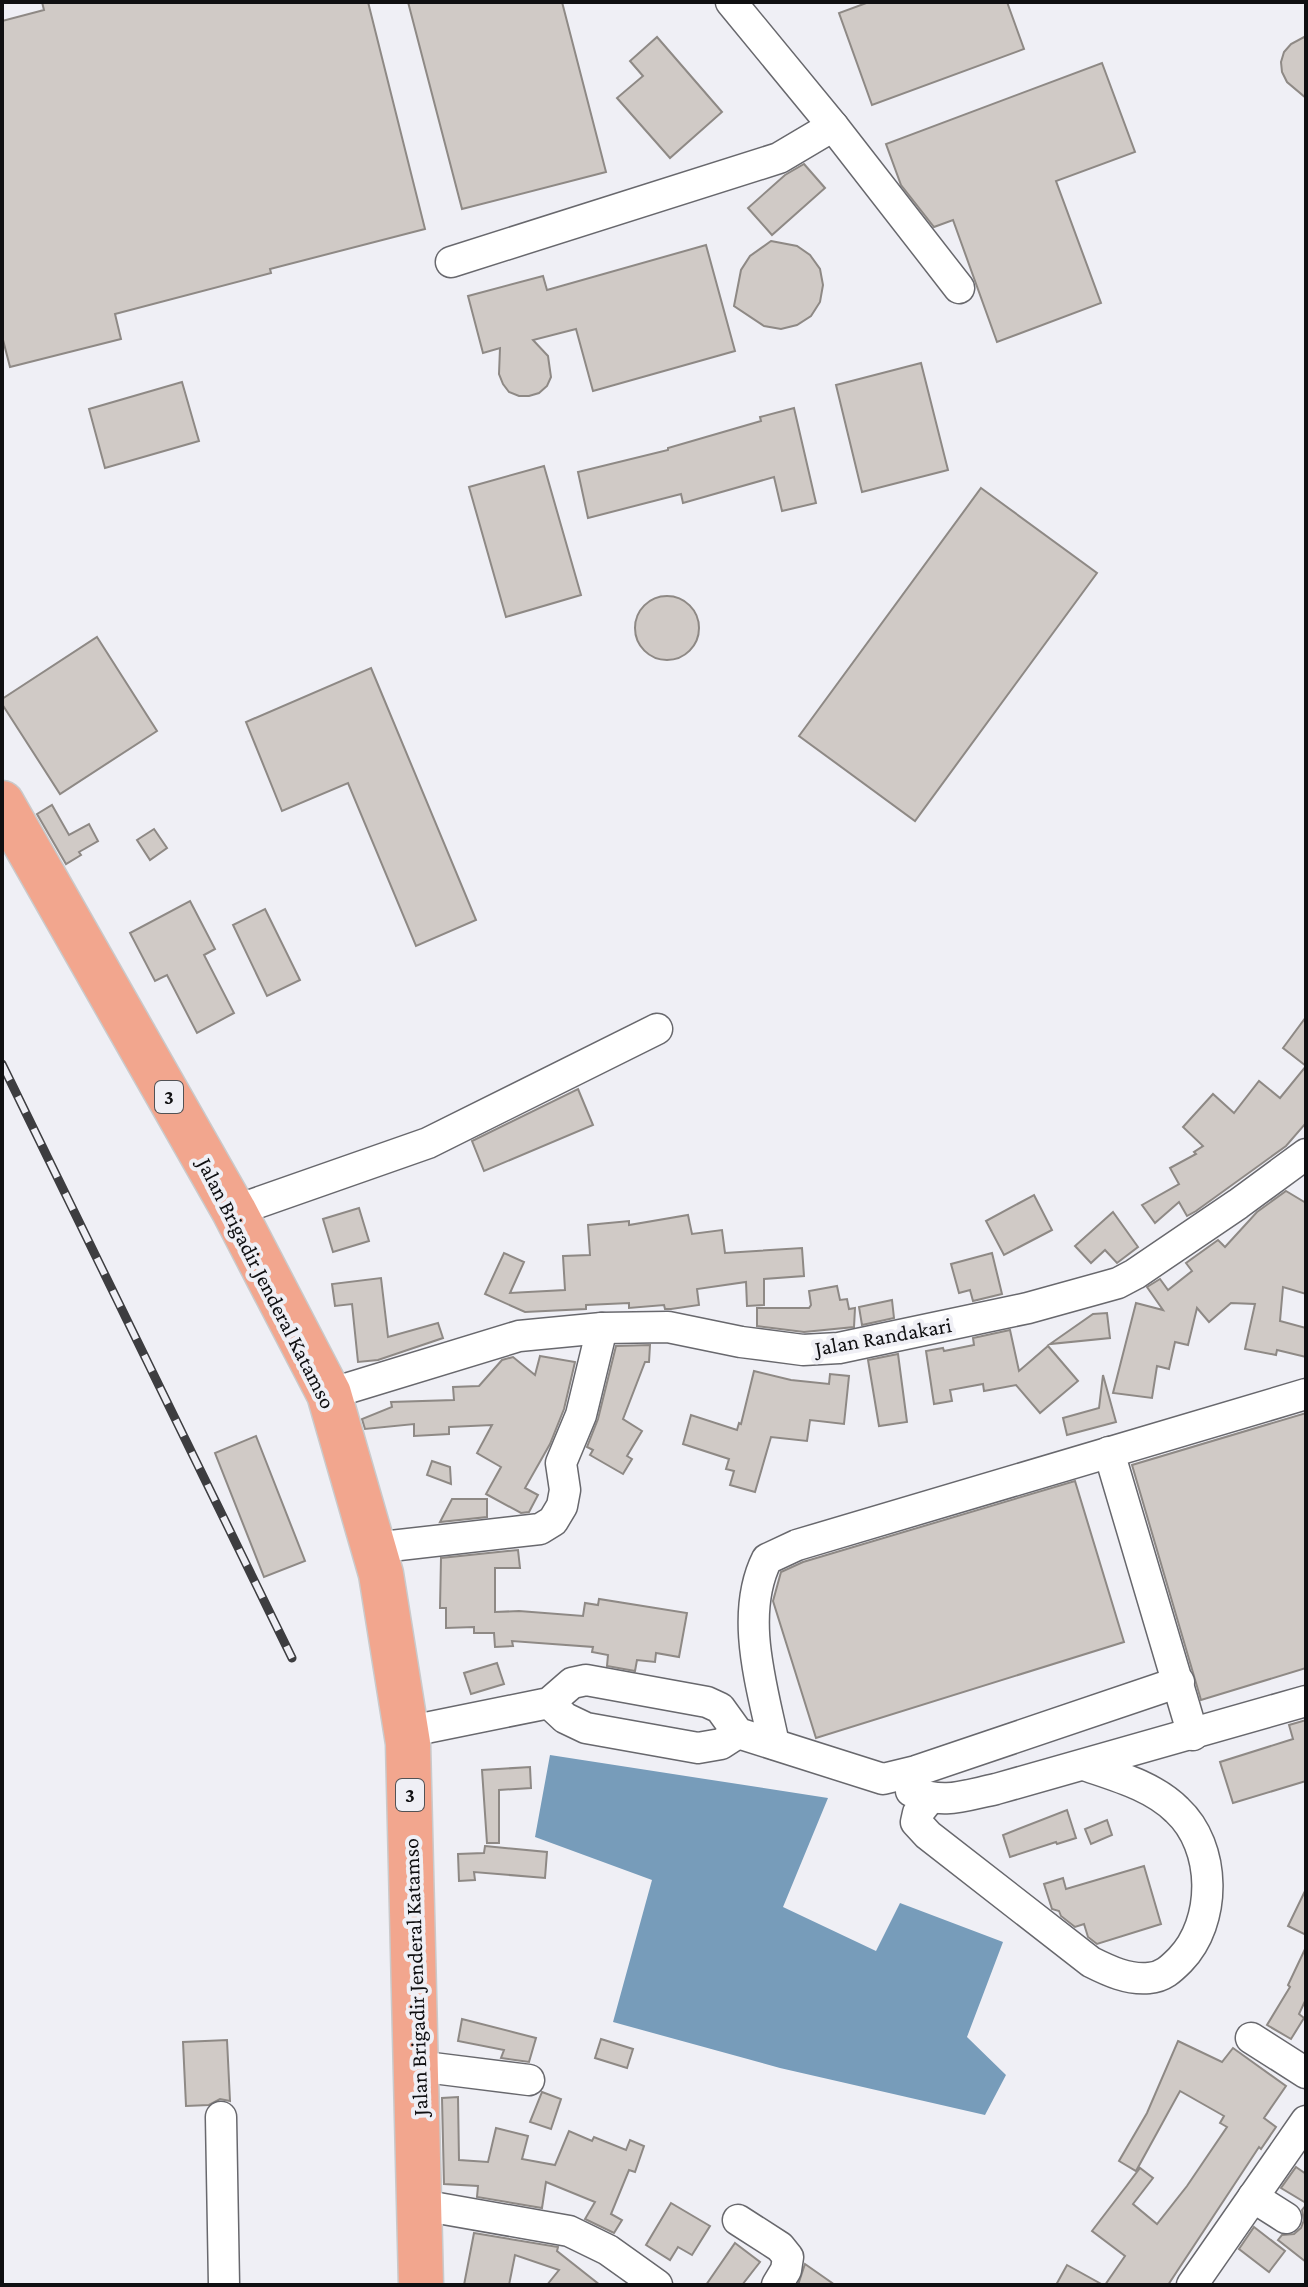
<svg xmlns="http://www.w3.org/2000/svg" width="1308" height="2287" viewBox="0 0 1308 2287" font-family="'Crimson Pro',serif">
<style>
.water{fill:#779cba}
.building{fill:#d0cac6;stroke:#8e8985;stroke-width:2}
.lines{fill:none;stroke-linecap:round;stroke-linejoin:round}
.minor-casing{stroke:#68686d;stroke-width:33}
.highway-casing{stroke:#cacacb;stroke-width:47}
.minor{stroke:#fff;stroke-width:30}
.highway{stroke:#f2a68e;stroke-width:44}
.rail-casing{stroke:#3d3d40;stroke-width:9}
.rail{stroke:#efeff5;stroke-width:6;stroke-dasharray:18;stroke-linecap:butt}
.labels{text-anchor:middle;stroke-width:8;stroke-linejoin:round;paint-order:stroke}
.shield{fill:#efeff5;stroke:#525255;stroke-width:2}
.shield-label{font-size:20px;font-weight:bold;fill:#0f0f11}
.street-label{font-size:22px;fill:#0f0f11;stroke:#efeff5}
</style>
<rect width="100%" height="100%" fill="#efeff5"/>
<!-- water -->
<path class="water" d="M550 1755 828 1798 783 1907 876 1951 900 1903 1003 1942 967 2037 1006 2075 985 2115 780 2068 613 2022 652 1880 535 1837Z"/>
<!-- building -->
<g class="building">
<path d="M42 2H368L425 229 270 269 271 273 115 314 121 339 10 367 2 336V21L44 10Z"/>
<path d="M408 2H562L606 172 462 209Z"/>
<path d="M869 2H1007L1024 49 872 105 839 13Z"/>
<path d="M1306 36V98L1287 82 1282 72 1281 62 1284 52 1291 44Z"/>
<path d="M657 37 722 112 670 158 617 98 643 76 630 61Z"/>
<path d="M1102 63 1135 152 1056 181 1101 303 997 342 953 220 934 227 901 185 886 144Z"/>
<path d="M804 164 825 188 772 235 748 208 785 175Z"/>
<path d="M771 241 797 246 810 255 820 269 823 285 820 302 811 316 797 325 781 329 764 326 734 306 741 270 750 256Z"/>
<path d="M706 245 735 351 593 391 576 329 533 340 548 356 551 377 547 386 539 393 529 396H519L509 392 503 384 499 374 500 348 483 353 468 296 543 276 547 290Z"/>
<path d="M921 363 948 470 862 492 836 385Z"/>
<path d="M182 382 199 441 105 468 89 409Z"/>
<path d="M794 408 816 503 782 511 774 477 683 503 681 494 588 518 578 472 668 450V448L761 421 760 417Z"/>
<path d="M544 466 581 595 506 617 469 487Z"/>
<path d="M981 488 1097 573 915 821 799 736Z"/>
<circle cx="667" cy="628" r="32"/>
<path d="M97 637 157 731 60 794 2 704V699Z"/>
<path d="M371 668 476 920 416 946 348 783 282 811 246 722Z"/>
<path d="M52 805 69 835 89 824 98 841 79 852 81 855 66 864 37 814Z"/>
<path d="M154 829 167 848 150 860 137 840Z"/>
<path d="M190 901 215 949 204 955 234 1013 197 1033 167 975 155 981 130 933Z"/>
<path d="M265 909 300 980 267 996 233 925Z"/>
<path d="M1306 1017V1066L1283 1048Z"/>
<path d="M1306 1066V1123L1286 1146 1196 1211 1187 1216 1179 1202 1155 1223 1142 1205 1179 1184 1170 1168 1196 1154 1194 1152 1203 1146 1183 1127 1213 1094 1234 1113 1259 1081 1280 1098Z"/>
<path d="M578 1089 593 1125 484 1171 472 1141Z"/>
<path d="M1286 1191 1306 1203V1294L1283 1287 1280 1321 1306 1328V1357L1277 1350 1276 1355 1245 1349 1255 1304 1231 1303 1209 1322 1197 1308 1188 1345 1175 1342 1169 1369 1157 1366 1152 1398 1113 1393 1136 1303 1163 1310 1147 1287 1160 1279 1168 1290 1192 1271 1186 1263 1218 1240 1225 1247 1257 1212Z"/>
<path d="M1034 1195 1052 1230 1004 1255 986 1221Z"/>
<path d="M359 1208 369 1241 333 1252 323 1219Z"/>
<path d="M1113 1212 1138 1247 1117 1263 1105 1250 1091 1263 1075 1246Z"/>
<path d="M688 1215 692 1234 722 1230 725 1253 802 1248 804 1276 764 1279V1305L747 1306 746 1282 697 1289 699 1305 671 1309H665L664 1305 629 1308V1303L586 1305V1309L525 1312 485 1294 504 1253 524 1262 510 1293 565 1290 563 1256 590 1255 588 1225 629 1221V1225Z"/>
<path d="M992 1253 1002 1294 973 1301 970 1290 959 1293 951 1264Z"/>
<path d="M381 1278 388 1337 438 1323 443 1338 378 1360 358 1362 352 1304 335 1306 332 1284Z"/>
<path d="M837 1286 840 1300 847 1299 849 1309 855 1308 854 1327 804 1332 757 1326V1308H809L811 1305 809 1291Z"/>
<path d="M892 1300 894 1318 862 1325 859 1307Z"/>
<path d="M1107 1313 1110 1338 1050 1344 1093 1314Z"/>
<path d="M1010 1330 1019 1371 1048 1346 1078 1381 1040 1413 1016 1385 984 1391 983 1384 950 1390 952 1401 934 1404 926 1351 943 1348 944 1351 974 1345 973 1338Z"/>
<path d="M650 1345 649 1362H645L623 1419 642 1431 627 1456 632 1459 623 1474 590 1455 593 1450 587 1447 598 1419 616 1346Z"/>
<path d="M898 1354 907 1422 879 1426 868 1360Z"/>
<path d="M540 1356 575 1362 564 1409 550 1444 525 1488 538 1495 529 1512 521 1513 486 1494 501 1467 477 1453 492 1425 449 1427V1434L414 1436V1424L365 1429 362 1419 392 1407 391 1402 454 1400 453 1387 479 1386 502 1360 513 1357 535 1375Z"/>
<path d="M754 1371 791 1380 829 1384 830 1374 849 1376 844 1424 810 1420 807 1441 771 1437 755 1492 730 1485 734 1471 726 1469 729 1459 683 1444 691 1415 737 1430 739 1423 741 1424Z"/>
<path d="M1103 1375 1116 1422 1067 1435 1063 1418 1099 1408Z"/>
<path d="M1306 1413V1668L1201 1700 1132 1465Z"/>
<path d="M256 1436 305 1561 264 1577 215 1453Z"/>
<path d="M432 1461 450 1467 451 1484 427 1475Z"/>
<path d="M1075 1481 1124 1642 816 1738 773 1601 781 1572 803 1562Z"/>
<path d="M452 1499H487V1517L440 1522Z"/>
<path d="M518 1550 520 1568H495V1612L519 1611 583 1616 585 1603 598 1605 599 1599 687 1613 679 1657 656 1653 655 1662 637 1660 635 1671 607 1666 608 1655 592 1652 593 1647 512 1641 513 1646 495 1647 494 1633H474V1627L446 1628V1608H440L441 1558Z"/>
<path d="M497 1663 504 1684 471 1694 464 1673Z"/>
<path d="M1306 1720V1781L1233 1803 1220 1762 1293 1739 1289 1725Z"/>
<path d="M530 1767 531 1788 499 1790V1843H487L482 1770Z"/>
<path d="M1067 1810 1076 1838 1057 1844 1056 1842 1010 1857 1003 1835Z"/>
<path d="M1107 1820 1112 1835 1091 1844 1085 1829Z"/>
<path d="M485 1846 547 1852 545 1878 474 1872 475 1880 459 1881 458 1854 484 1853Z"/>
<path d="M1144 1866 1161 1924 1097 1944 1088 1937 1084 1924 1075 1927 1061 1916 1059 1911 1052 1909 1044 1884 1063 1878 1066 1889Z"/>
<path d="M1306 1889V1935L1288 1926Z"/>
<path d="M1306 1947V1999L1299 2014 1304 2018 1291 2039 1267 2025 1290 1987 1288 1985Z"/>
<path d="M462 2019 536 2038 529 2062 501 2058 504 2050 458 2041Z"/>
<path d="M601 2039 633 2049 627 2068 595 2058Z"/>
<path d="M227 2040 230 2101 220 2099 209 2105 186 2106 183 2042Z"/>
<path d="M1178 2041 1222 2062 1233 2048 1286 2086 1264 2118 1276 2127 1261 2149 1259 2147 1168 2285H1105L1125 2256 1092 2231 1118 2197 1140 2168 1153 2178 1133 2204 1157 2224 1187 2186 1227 2127 1220 2123 1224 2116 1180 2091 1136 2171 1119 2161 1147 2113Z"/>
<path d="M542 2092 561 2099 551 2129 530 2122Z"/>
<path d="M458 2097 459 2160 488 2162 496 2128 528 2136 522 2159 555 2165 569 2131 592 2141 594 2137 626 2150 630 2140 644 2146 635 2172 629 2170 611 2214 622 2220 614 2233 585 2219 595 2202 546 2182 542 2208 477 2197 478 2186 444 2184 442 2098Z"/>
<path d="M1296 2167 1306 2174V2203L1281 2188Z"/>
<path d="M671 2203 710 2226 692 2255 678 2247 670 2260 646 2245Z"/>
<path d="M1306 2205V2262L1278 2240 1282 2235 1294 2234 1301 2228 1304 2220 1302 2210Z"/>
<path d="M1254 2227 1285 2251 1269 2272 1239 2249Z"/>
<path d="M474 2233 558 2247 557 2251 600 2285H547L559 2270 515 2255 509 2285H464Z"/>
<path d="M735 2243 760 2262 742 2285H706Z"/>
<path d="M805 2264 835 2285H798Z"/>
<path d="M1067 2265 1103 2285H1056Z"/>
</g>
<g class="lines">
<!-- minor casing -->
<g class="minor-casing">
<g id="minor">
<path d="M833 126 959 288"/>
<path d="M451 262 779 158 833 126 731 2"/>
<path d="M234 1211 428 1143 657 1029"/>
<path d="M329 1394 519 1336 602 1328 668 1327 741 1342 803 1350 839 1348 1028 1308 1118 1283 1135 1274 1238 1204 1306 1154"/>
<path d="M1109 1452 1193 1735"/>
<path d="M373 1548 540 1529 553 1521 562 1506 565 1490 561 1463 581 1415 602 1328"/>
<path d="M549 1703 565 1718 586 1728 698 1748 721 1744 738 1733"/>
<path d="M406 1732 549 1703 572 1683 586 1680 707 1702 720 1708 738 1733 883 1779 916 1771 1179 1682"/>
<path d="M774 1744C762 1686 739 1615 767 1559L797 1545 1306 1394"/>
<path d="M911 1791C943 1805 963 1796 996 1789L1306 1701"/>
<path d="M929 1799 918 1813 916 1822 928 1835 1091 1962C1109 1971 1128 1980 1149 1978 1163 1977 1171 1969 1180 1960 1217 1922 1217 1847 1177 1810 1153 1786 1116 1776 1084 1765"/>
<path d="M1251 2038 1306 2073"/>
<path d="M417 2066 529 2080"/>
<path d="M221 2117 224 2285"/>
<path d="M1253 2197 1286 2218"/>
<path d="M421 2205 569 2231 608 2250 657 2285"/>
<path d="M738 2220 780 2247 788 2257 786 2270 777 2285"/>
<path d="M1192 2285 1306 2121"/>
</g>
</g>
<!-- highway casing -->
<g class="highway-casing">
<path id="highway" d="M2 803 234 1211 329 1394 381 1574 408 1743 421 2285"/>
</g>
<!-- minor -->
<use href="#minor" class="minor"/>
<!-- highway -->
<use href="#highway" class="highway"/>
<!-- rail casing -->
<g class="rail-casing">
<path id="rail" d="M2 1064 292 1658"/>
</g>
<!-- rail -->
<use href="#rail" class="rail"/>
</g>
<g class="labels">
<!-- shield labels -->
<g class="shield">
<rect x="155" y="1081" width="28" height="32" rx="6"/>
<rect x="396" y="1779" width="28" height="32" rx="6"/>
</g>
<g class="shield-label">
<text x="169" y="1104">3</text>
<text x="410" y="1802">3</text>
</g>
<!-- street labels -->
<g class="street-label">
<text transform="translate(267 1283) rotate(63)" y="8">Jalan Brigadir Jenderal Katamso</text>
<text transform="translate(883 1336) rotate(-10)" y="8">Jalan Randakari</text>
<text transform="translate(415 1977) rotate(-92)" y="8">Jalan Brigadir Jenderal Katamso</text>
</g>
</g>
<!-- border -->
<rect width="1308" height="2287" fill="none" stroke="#0f0f11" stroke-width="8"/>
</svg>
